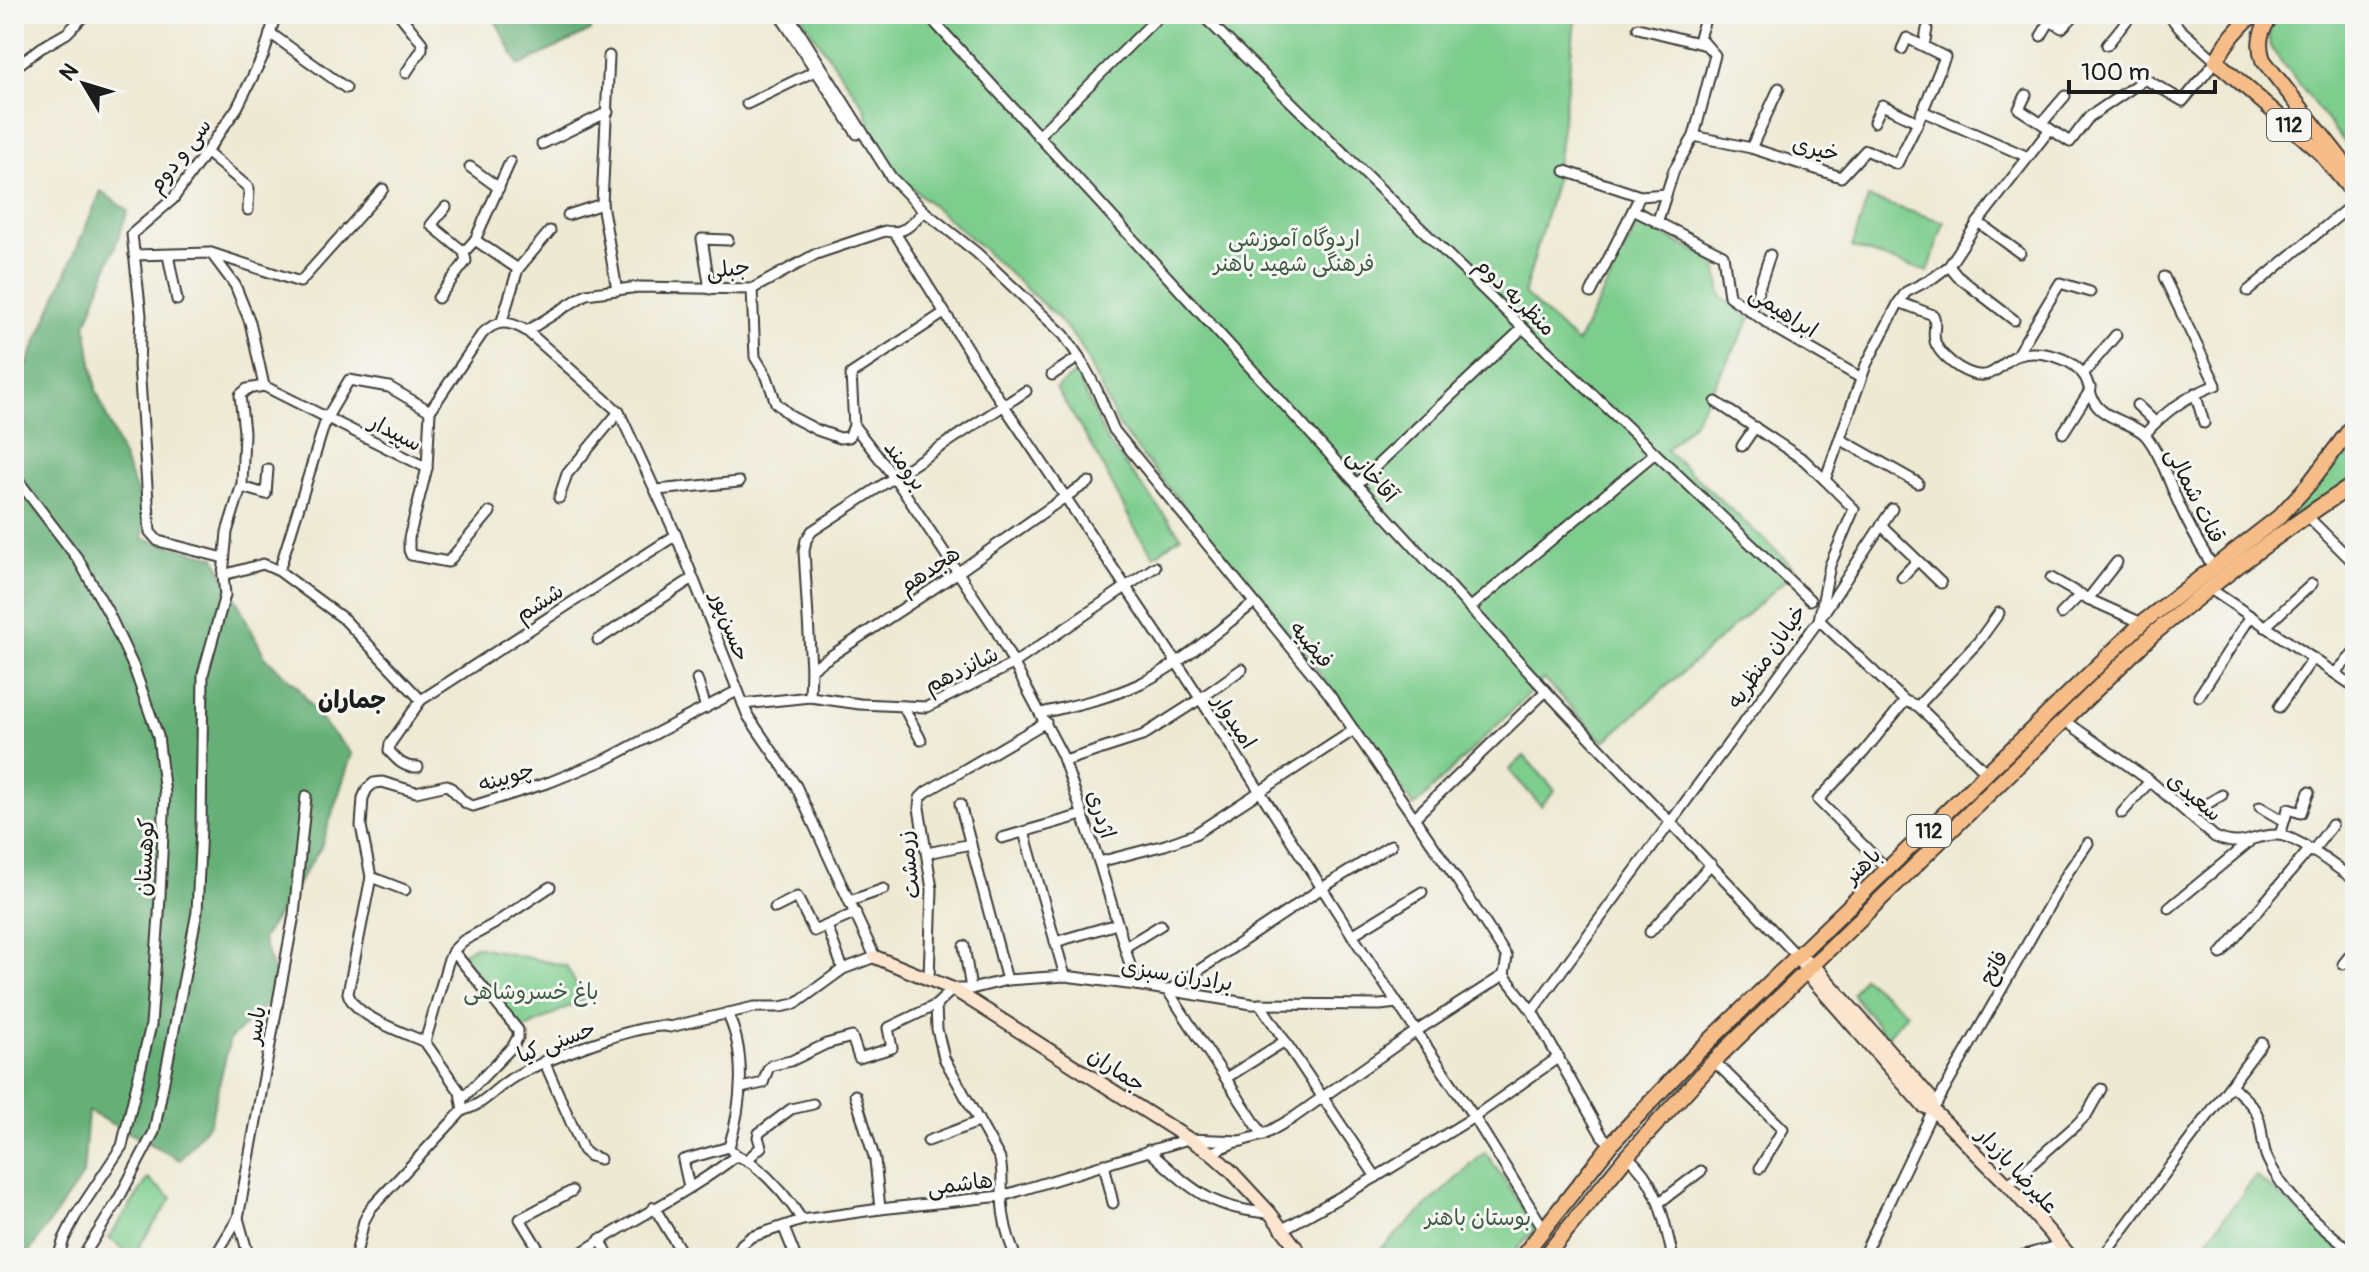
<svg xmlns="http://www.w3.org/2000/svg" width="2369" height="1272" viewBox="0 0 2369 1272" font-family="Pangolin,'Playpen Sans Arabic',sans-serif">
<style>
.green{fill:#7dcd8d;stroke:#4c7454;stroke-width:2}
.forest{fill:#66b078;stroke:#41664a;stroke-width:2}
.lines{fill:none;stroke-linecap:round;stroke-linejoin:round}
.minor-casing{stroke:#3c3b37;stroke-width:13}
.secondary-casing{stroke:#3c3b37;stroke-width:16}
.primary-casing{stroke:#3c3b37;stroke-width:18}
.minor{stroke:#fff;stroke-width:9}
.secondary{stroke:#fce5cf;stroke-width:12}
.primary{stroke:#f7bd88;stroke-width:14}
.labels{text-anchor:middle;stroke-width:6;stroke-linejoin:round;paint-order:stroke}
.shield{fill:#f6f6f2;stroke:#5d5d5c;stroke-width:2}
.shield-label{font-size:20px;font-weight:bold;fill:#1c1c1c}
.street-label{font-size:22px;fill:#1c1c1c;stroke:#f6f6f2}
.park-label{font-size:22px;fill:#3e5a44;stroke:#f6f6f2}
.neighbourhood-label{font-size:24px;font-weight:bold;fill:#1c1c1c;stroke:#f6f6f2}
</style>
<rect width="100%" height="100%" fill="#f6f6f2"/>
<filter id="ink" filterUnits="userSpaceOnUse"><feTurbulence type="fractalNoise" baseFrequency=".0125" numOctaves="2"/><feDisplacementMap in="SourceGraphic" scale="16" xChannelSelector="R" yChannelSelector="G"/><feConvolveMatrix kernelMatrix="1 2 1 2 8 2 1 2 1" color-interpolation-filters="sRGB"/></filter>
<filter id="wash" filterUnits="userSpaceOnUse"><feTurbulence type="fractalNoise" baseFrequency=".006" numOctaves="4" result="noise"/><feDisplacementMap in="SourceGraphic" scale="32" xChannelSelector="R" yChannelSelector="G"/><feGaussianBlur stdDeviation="1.8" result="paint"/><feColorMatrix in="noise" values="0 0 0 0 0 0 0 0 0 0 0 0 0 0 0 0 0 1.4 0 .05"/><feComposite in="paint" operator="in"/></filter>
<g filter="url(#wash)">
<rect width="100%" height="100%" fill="#eee9d3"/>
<!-- green -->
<g class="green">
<path d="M799 14H1576L1555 183 1524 294 1577 343 1639 223 1715 261 1722 298 1751 318 1694 422 1666 450 1797 570 1604 742 1544 679 1414 807 1320 674 1120 428 1080 345 1059 319 983 249 896 174 875 143 865 108Z"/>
<path d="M2285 14H2355V156L2270 47C2267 28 2271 25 2285 14Z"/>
<path d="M1868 198 1944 222 1928 272 1852 247Z"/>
<path d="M1076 373 1107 441 1181 536 1154 556 1134 527 1096 453 1056 388Z"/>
<path d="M2355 435V476L2263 538 2318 482Z"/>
<path d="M1524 756 1555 790 1541 806 1509 770Z"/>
<path d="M475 946 566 966 584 999 522 1030 461 954Z"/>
<path d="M1863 977 1907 1013 1887 1037 1852 994Z"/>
<path d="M1485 1152 1537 1227 1510 1258H1371Z"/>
<path d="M2256 1176 2354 1258H2193Z"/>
<path d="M148 1179 172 1198 132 1256 109 1238Z"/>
</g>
<!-- forest -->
<g class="forest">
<path d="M492 14H593L590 31 519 66Z"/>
<path d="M101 191 128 211 86 325 96 390 147 517 142 538 215 557 265 657 297 686 325 725 352 754 321 847 262 939 280 991 230 1039 210 1122 180 1160 88 1111 83 1175 25 1258H14V541L16 542 14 530V395Z"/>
</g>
</g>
<g filter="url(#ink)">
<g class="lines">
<!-- minor casing -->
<g class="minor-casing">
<g id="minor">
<path d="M399 14 422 43V49L406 73"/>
<path d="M779 14 857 134"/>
<path d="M788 14 891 177 924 211 977 253 1064 335 1079 357 1097 390 1114 430 1329 694 1457 880 1507 957 1504 975 1532 1011 1602 1136 1611 1144"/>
<path d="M927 14 1546 691 1798 957"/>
<path d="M1201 14 1523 328 1810 600"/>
<path d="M1852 14 1857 16"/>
<path d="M1638 28 1706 45"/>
<path d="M270 33 346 88"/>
<path d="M2041 36 2050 21 2062 28 2076 14"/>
<path d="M2107 45 2132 14"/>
<path d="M1924 46 1927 29"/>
<path d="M609 56 602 204 617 290"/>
<path d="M14 68 41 48 67 33 86 14"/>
<path d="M2026 95 2019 109 2070 142 2089 117 2145 79 2183 101 2216 61 2180 29 2168 14"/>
<path d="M747 104 817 70"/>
<path d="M1922 111 2028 157"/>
<path d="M1874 122 1882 105 1918 122"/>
<path d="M2042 123 2065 96"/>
<path d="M1038 136 1161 14"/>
<path d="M1694 136 1751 148 1841 177 1866 150 1897 164 1918 122 1945 57 1907 38 1902 49"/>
<path d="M542 144 608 112"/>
<path d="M1751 148 1779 88"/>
<path d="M207 153 249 188 248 210"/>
<path d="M510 162 475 240 518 269"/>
<path d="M470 167 499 188"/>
<path d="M1565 171 1640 196 1666 194"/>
<path d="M446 207 431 225 464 252"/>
<path d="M1633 210 1723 255 1729 296 1776 329 1861 378"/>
<path d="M568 215 602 204"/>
<path d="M1978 222 2020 253"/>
<path d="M1657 223 1674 170 1694 136 1715 55 1699 37 1707 14"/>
<path d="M895 233 990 385 1185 675 1367 958 1474 1117 1544 1229"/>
<path d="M211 253 300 282 383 189"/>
<path d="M134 255 211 253 235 285 250 322 264 386"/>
<path d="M168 255 177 300"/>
<path d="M1949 266 1957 276 2014 320"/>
<path d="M710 289 702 239 728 240"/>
<path d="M752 289 755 357 767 377 776 403 792 417 817 430 840 438 849 437 854 426"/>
<path d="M2248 291 2355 202"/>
<path d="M1591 293 1640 196"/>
<path d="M438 298 466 261 464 252 475 240"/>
<path d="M1899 302 1933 315C1938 324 1931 334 1936 344 1943 360 1973 382 1991 373 2000 369 2007 359 2016 356 2033 349 2060 355 2075 366 2092 380 2086 388 2095 403 2104 419 2135 423 2146 436 2160 453 2169 482 2178 502 2188 525 2200 546 2213 567"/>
<path d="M1751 312 1770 255"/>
<path d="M944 313 851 374 854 426 894 477 995 628 1062 755 1099 862 1136 985"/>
<path d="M502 321 518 269 550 231"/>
<path d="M527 331 586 294 639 287 752 289 816 254 885 231C904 235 912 224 924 211"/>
<path d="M2016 356 2060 283 2090 292"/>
<path d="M2083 374 2116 335"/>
<path d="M1052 375 1079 357"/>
<path d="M264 386 427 468"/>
<path d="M2195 393 2204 423"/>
<path d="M1716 402 1804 460 1825 480"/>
<path d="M2137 405 2155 422"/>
<path d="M2063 433 2091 389"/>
<path d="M2145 434C2164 412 2189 395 2216 385L2164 277"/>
<path d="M1840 439 1918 483"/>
<path d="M1742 446 1755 427"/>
<path d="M14 475 78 559 108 612 134 668 158 736 165 794 159 915 151 1025 122 1146 75 1217 64 1239 58 1258"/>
<path d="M1357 484 1523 328"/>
<path d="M241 487 266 494 268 469"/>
<path d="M657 490 739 482"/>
<path d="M559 498 567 474 619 412"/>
<path d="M1892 509 1819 620 1905 701 1918 706 1988 774"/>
<path d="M2306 515 2355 564"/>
<path d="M1881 525 1941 583"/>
<path d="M224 558 158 541 150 532 139 365 141 315 132 234 173 199 237 108 264 54 276 14"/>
<path d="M279 571 326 419 349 380 389 387 430 411"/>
<path d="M223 575 263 564 279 571 344 619 421 700"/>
<path d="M1902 577 1917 561"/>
<path d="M2051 578 2088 599 2142 623"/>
<path d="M2209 588 2355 687"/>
<path d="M2088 599 2117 562"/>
<path d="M1470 608 1655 453"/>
<path d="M2061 614 2081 594"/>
<path d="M2265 627 2312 584"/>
<path d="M598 640 693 578"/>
<path d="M811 669 957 573 1065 497 1089 482"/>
<path d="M2335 673 2355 652"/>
<path d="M697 679 706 708"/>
<path d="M2199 696 2251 616"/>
<path d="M810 697 811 669 804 551 806 540 812 531 1026 391"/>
<path d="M743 704 810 697 860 704 927 707 1013 664 1155 567"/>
<path d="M903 706 921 740"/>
<path d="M1918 706 1978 642 1999 613"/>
<path d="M2279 707 2313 658"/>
<path d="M1042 713C1073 705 1107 699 1137 685 1178 667 1218 630 1254 603"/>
<path d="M2064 720 2150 781 2215 837C2245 850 2251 834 2278 835 2297 836 2338 869 2355 880"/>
<path d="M1065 761 1142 736 1200 699 1242 669"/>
<path d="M418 767C404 768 398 761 389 751L390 744 421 700 676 535"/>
<path d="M960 804 1007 980"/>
<path d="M2260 807 2284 821"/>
<path d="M2122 813 2150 781"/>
<path d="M2189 815 2222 795"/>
<path d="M1414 818 1546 691"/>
<path d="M1024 832 1065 976"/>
<path d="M2280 835 2288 809 2301 813 2309 792"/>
<path d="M1002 838 1082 815"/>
<path d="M2312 852 2332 825"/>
<path d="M927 853 971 844"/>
<path d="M1099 862 1165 845 1195 834 1354 730"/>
<path d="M1888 870 1818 800 1864 752 1905 701"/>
<path d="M371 877 405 890"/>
<path d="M850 901 884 889"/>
<path d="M775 908 797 897 814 931 856 913"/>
<path d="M2169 908 2248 843"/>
<path d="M827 926 843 969"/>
<path d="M1650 932 1711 864"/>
<path d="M1352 935 1422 892"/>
<path d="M1055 942 1117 924"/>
<path d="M964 946 971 989"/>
<path d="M1125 947 1161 925"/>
<path d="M453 951 518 1030V1037L513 1046 461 1100"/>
<path d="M2221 954 2309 850"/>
<path d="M2343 964 2355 949"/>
<path d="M929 978 932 889 919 808 920 798 926 792 1046 722"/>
<path d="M1168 991 1322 888 1391 845"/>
<path d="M1168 991 1263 1135"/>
<path d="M1260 1004 1376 1177"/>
<path d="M936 1005 937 1029 944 1058 1000 1159C1003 1173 1002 1185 1002 1199 1003 1220 1008 1239 1016 1258"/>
<path d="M1532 1011 1819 620 1830 565 1854 509 1825 480 1866 365 1899 302 1906 292 1933 278 1949 266 1978 222 2050 129"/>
<path d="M727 1013C747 1053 742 1105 729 1147"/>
<path d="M425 1042C403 1032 354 1017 348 993L371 877 361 826 363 798 367 789 374 783 382 782 416 792 447 785C456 790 461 804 473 806L550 782 607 759 737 691"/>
<path d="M544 1061 583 1150 590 1156 600 1159"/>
<path d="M1714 1061 1783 1129 1760 1168"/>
<path d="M1226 1078 1285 1041"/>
<path d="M2231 1085C2239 1093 2251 1102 2256 1112 2264 1126 2260 1144 2268 1160 2286 1199 2322 1228 2355 1254"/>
<path d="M741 1088 763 1083 768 1069 772 1065 791 1061 826 1044 852 1037 859 1058 892 1048 888 1028 936 1005 953 989H971L1007 980 1065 976 1136 985 1252 1004 1380 1005 1397 1003"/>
<path d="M855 1095 875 1160 880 1209"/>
<path d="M463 1110 460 1092 425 1042 448 962 453 951 463 941 494 924 550 887"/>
<path d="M928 1141 978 1122"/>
<path d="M1148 1150C1191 1188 1209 1209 1270 1213"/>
<path d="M732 1151C738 1158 747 1159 754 1165 773 1181 789 1199 802 1220"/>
<path d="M1211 1153 1233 1143 1263 1135 1293 1118 1415 1032 1504 975"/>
<path d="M1627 1156C1658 1181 1664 1220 1673 1258"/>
<path d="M747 1160 761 1147 758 1137 759 1133 791 1109 813 1104"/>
<path d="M1104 1164 1113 1203"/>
<path d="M2008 1185 2076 1125 2087 1114 2101 1089"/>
<path d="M689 1187 683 1160 729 1147"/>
<path d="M1660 1202 1701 1171"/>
<path d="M654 1207 685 1258"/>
<path d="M784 1228 796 1258"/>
<path d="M1283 1229 1376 1177 1474 1117 1559 1057"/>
<path d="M600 1239 610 1258"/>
<path d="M82 1258 117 1202 154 1132 197 912 201 827 203 674 225 595 223 575 227 532 242 484 244 432 240 395 247 389 264 386"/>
<path d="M214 1258 238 1218"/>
<path d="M249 1258 238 1218 294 915 306 796"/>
<path d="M355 1258 364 1221 371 1208 463 1110C483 1106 496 1087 514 1077 536 1063 648 1019 670 1027L754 1007H780L795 1004 843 969 875 957 796 786 748 716 676 535 619 412 527 331C509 321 497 319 482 334L430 411 427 468 409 538V550L411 555 448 562 490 512"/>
<path d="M544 1258 520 1219 572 1191"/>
<path d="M573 1258C626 1222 686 1195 736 1156"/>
<path d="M735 1258 742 1244 751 1237 802 1220 880 1209 1002 1196 1188 1139 1242 1141"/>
<path d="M1862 1258 1933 1110 2068 872 2088 843"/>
<path d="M2014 1258 2060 1245"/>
<path d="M2102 1258 2262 1043"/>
</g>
</g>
<!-- secondary casing -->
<g class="secondary-casing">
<g id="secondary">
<path d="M875 957 953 989 1211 1153 1231 1171 1270 1213 1304 1258"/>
<path d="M1798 957 1814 966 1930 1097 1933 1110 2008 1185 2072 1258"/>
<path d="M1802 963 1807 973 1923 1106 1933 1110"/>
</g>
</g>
<!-- primary casing -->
<g class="primary-casing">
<g id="primary">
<path d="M2254 14C2238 27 2226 42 2216 61L2319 151 2355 195"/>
<path d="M2274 14C2260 28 2257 42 2263 60L2355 177"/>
<path d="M1521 1258 1611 1144 1697 1053 2142 623 2280 516 2309 484 2355 423"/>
<path d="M1544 1258 1627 1156 1714 1061 2152 635C2217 581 2283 529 2355 484"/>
</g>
</g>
<!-- minor -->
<use href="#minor" class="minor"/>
<!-- secondary -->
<use href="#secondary" class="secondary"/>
<!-- primary -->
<use href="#primary" class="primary"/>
</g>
</g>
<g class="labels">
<!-- shield labels -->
<g class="shield">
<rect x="2267" y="109" width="44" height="32" rx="6"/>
<rect x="1907" y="815" width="44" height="32" rx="6"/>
</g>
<g class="shield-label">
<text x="2289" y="132">112</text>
<text x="1929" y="838">112</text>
</g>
<!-- street labels -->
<g class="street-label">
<text transform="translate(1816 148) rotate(14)" y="8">خیری</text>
<text transform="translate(179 155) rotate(-52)" y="8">سی و دوم</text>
<text transform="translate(728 268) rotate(-6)" y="8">جبلی</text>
<text transform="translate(1516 296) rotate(44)" y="8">منظریه دوم</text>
<text transform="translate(1784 311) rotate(33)" y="8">ابراهیمی</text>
<text transform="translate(396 432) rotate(27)" y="8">سپیدار</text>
<text transform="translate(906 465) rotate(54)" y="8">برومند</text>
<text transform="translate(1373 475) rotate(48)" y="8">آقاخانی</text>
<text transform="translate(2196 495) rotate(63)" y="8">قنات شمالى</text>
<text transform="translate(929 569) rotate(-34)" y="8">هجدهم</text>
<text transform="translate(539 602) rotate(-33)" y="8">ششم</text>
<text transform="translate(731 626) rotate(69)" y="8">حسن‌پور</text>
<text transform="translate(1312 644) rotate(50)" y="8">فیضیه</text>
<text transform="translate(1766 656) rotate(-55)" y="8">خیابان منظریه</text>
<text transform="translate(961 669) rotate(-26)" y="8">شانزدهم</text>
<text transform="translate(1235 721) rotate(57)" y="8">امیدوار</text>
<text transform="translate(506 776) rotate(-17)" y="8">چوبینه</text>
<text transform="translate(2195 796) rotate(40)" y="8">سعیدی</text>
<text transform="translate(1102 814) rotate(72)" y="8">اژدری</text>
<text transform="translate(144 857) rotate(-87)" y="8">کوهستان</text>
<text transform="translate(908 865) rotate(-97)" y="8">زرمشت</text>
<text transform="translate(1862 865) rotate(-44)" y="8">باهنر</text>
<text transform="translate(1993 967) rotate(-60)" y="8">فاتح</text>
<text transform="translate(1177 974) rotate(9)" y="8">برادران سبزی</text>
<text transform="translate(255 1025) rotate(-80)" y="8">یاسر</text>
<text transform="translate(556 1041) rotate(-21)" y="8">حسنی کیا</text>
<text transform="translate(1117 1069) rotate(33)" y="8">جماران</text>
<text transform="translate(2018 1170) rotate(47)" y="8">علیرضا بازدار</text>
<text transform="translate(960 1183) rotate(-7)" y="8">هاشمی</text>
</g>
<!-- park labels -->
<g class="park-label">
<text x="1294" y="246">اردوگاه آموزشی<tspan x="1294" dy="25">فرهنگی شهید باهنر</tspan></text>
<text x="531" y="999">باغ خسروشاهی</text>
<text x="1478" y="1225">بوستان باهنر</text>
</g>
<!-- neighbourhood labels -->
<g class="neighbourhood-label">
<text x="352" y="708">جماران</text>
</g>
</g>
<!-- margin -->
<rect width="2369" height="1272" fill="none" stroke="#f6f6f2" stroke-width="48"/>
<!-- north arrow -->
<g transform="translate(84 84) rotate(308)" stroke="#f6f6f2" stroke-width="6" paint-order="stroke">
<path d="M0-6L14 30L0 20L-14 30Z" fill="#1c1c1c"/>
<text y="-12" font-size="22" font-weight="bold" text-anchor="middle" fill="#1c1c1c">N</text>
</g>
<!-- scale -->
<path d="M2069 80v12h146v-12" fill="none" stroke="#1c1c1c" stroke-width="4"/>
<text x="2081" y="80" font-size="24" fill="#1c1c1c" stroke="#f6f6f2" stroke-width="6" paint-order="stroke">100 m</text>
</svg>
